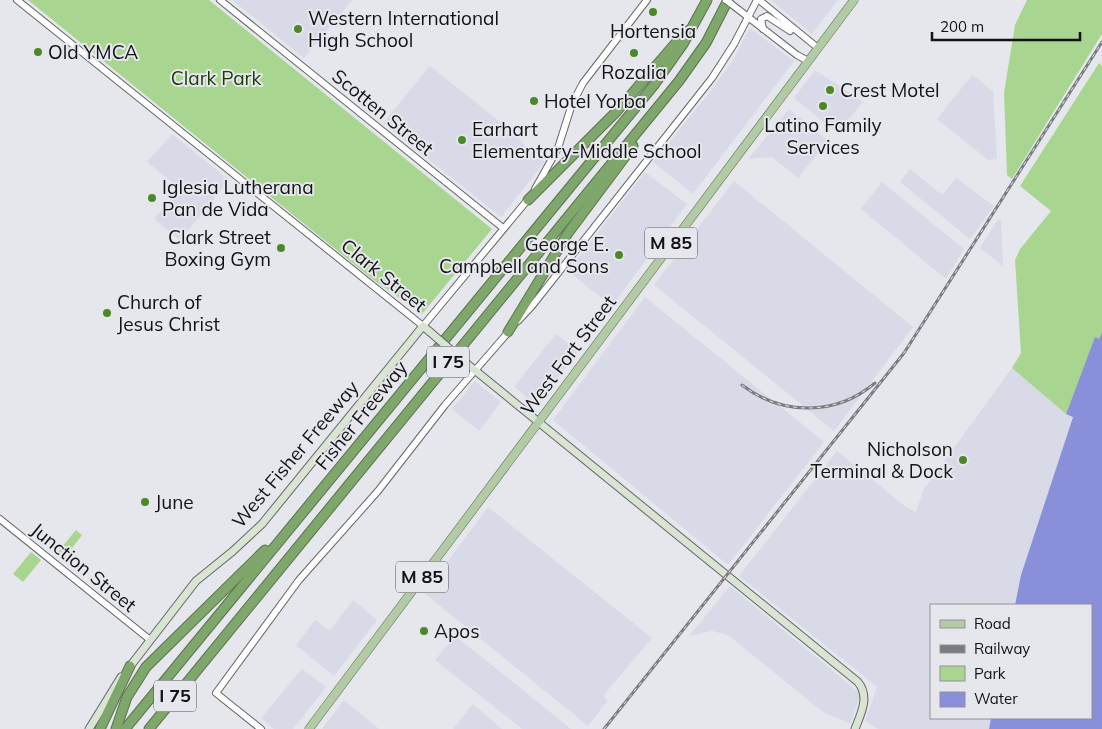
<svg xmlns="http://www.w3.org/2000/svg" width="1102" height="729" viewBox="0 0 1102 729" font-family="Mulish,sans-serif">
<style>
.built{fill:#d8dae7}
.green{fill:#a8d690}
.water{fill:#8a8fda}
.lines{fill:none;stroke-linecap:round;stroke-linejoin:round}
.tertiary-casing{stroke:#64656a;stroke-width:8}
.secondary-casing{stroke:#64656a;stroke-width:9}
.primary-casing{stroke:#59724d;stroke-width:9}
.motorway-casing{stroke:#59724d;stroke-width:11}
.tertiary{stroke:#fff;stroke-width:6}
.secondary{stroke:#d9e4d3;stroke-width:7}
.primary{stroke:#b2caa6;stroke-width:8}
.motorway{stroke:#7fa66b;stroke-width:9}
.rail-casing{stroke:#7a7b7f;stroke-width:3}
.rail{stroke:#e6e7ed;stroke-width:1;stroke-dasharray:4;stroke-linecap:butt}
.tertiary-bridge-casing{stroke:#64656a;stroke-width:8;stroke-linecap:butt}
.secondary-bridge-casing{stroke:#64656a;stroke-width:9;stroke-linecap:butt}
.tertiary-bridge{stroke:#fff;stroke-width:6}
.secondary-bridge{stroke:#d9e4d3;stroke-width:7}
.poi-dot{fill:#4d8826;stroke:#e6e7ed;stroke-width:2}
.labels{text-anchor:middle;stroke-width:4;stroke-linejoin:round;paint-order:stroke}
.shield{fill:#e6e7ed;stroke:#525255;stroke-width:1}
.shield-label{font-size:18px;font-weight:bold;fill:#121214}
.poi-label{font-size:19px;fill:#121214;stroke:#e6e7ed;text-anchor:start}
.park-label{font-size:19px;fill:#1b3906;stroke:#e6e7ed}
.street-label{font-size:19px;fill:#121214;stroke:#e6e7ed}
</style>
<rect width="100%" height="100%" fill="#e6e7ed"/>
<!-- built -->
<g class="built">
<path d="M232 0H352L304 58Z"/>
<path d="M771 0H838L812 34Z"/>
<path d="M750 28 794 61 693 194 653 162 706 97 733 60Z"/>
<path d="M430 66 519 137 522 143 545 162 501 217 383 123Z"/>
<path d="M815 70 863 102 837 133 794 98Z"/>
<path d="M972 75 993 91 997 159 988 160 937 119Z"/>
<path d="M789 109 828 141 798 178 772 157 748 159Z"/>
<path d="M172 134 229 180 180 240 154 219 179 188 147 162Z"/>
<path d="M910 169 942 195 956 178 994 206 970 239 900 182Z"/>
<path d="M645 172 687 204 612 306 568 271Z"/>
<path d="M734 181 913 327 834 431 654 285Z"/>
<path d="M882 182 964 249 946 279 861 209Z"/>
<path d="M998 219 1001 221 1003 266 980 248Z"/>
<path d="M645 297 824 442 728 565 553 420Z"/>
<path d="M556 334 578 351 543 398 533 402 514 387Z"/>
<path d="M1012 368 1066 414 1073 416 1021 575 1015 605H931V718H991L989 729H878L865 721 877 687 739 576 837 451 906 507 916 512 924 489Z"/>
<path d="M475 381 501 402 479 431 452 409Z"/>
<path d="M488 507 652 638 603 696 608 700 588 726 424 593Z"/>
<path d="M730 586 861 694 850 724 823 712 728 635 712 631 689 636Z"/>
<path d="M353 600 377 620 334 676 296 645 315 620 330 631Z"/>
<path d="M455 636 513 682 571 729H522L435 660Z"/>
<path d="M302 669 326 687 293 729H274L261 718Z"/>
<path d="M344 700 379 729H322Z"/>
<path d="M473 704 502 729H453Z"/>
</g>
<!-- green -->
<g class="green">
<path d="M28 0H209L492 229 422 314 371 278Z"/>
<path d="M1027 0H1102V34L1012 179 1007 175 1004 93 1015 25Z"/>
<path d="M1099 63 1102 66V332L1099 340 1095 338 1066 414 1012 368 1021 353 1015 260 1020 249 1051 211 1020 186Z"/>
<path d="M76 530 82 535 63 560 56 554Z"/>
<path d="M31 552 41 560 23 582 13 574Z"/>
</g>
<!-- water -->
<path class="water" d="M1102 332V729H989L991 718H1091V605H1015L1021 575 1073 417 1066 414 1095 337 1099 339Z"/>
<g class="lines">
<!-- tertiary casing -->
<g class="tertiary-casing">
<g id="tertiary">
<path d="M17 0 423 326 530 197"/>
<path d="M220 0 503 228"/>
<path d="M759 0 818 48"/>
<path d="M730 3 797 55 808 61"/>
<path d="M763 29 761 19 767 16 790 31"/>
<path d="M535 189 558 148 572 104 583 83 647 0"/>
<path d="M518 321 532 306 712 78 734 44 757 0"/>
<path d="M0 519 149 639"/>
<path d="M261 729 216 693 299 580 378 491 445 405 511 329"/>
</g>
</g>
<!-- secondary casing -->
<g class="secondary-casing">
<g id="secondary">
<path d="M466 363 858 682C870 697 861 713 855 729"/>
<path d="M128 669 196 581 233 551 262 524 423 326 430 332"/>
<path d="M89 729 121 677"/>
</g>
</g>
<!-- primary casing -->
<g class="primary-casing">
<path id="primary" d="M309 729 854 0"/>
</g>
<!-- motorway casing -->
<g class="motorway-casing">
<g id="motorway">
<path d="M528 200 617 111 686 31"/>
<path d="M508 332 568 233 633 146"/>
<path d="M100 729 130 666"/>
<path d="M116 729 127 697 146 667 265 550"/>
<path d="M125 729 654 85 683 44 707 0"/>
<path d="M149 729 679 81 706 43 728 0"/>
</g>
</g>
<!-- tertiary -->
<use href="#tertiary" class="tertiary"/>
<!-- secondary -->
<use href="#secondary" class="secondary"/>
<!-- primary -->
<use href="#primary" class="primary"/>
<!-- motorway -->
<use href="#motorway" class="motorway"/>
<!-- rail casing -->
<g class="rail-casing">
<g id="rail">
<path d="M742 385C782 416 836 416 875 383"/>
<path d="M604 729 904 353 1102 42"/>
</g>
</g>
<!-- rail -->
<use href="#rail" class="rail"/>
<!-- tertiary-bridge casing -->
<g class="tertiary-bridge-casing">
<path id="tertiary-bridge" d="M726 0 730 3"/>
</g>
<!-- secondary-bridge casing -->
<g class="secondary-bridge-casing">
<path id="secondary-bridge" d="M430 332 466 363"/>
</g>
<!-- tertiary-bridge -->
<use href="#tertiary-bridge" class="tertiary-bridge"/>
<!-- secondary-bridge -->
<use href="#secondary-bridge" class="secondary-bridge"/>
</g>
<!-- markers -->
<g class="poi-dot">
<circle cx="653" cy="12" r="5"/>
<circle cx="298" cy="29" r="5"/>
<circle cx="38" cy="52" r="5"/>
<circle cx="634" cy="53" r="5"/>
<circle cx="830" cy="90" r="5"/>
<circle cx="534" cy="101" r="5"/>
<circle cx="823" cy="106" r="5"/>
<circle cx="462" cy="140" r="5"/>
<circle cx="152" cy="198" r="5"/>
<circle cx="281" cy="248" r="5"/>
<circle cx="619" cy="255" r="5"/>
<circle cx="107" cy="313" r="5"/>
<circle cx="963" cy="460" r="5"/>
<circle cx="145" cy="502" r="5"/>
<circle cx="424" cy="631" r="5"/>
</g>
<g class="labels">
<!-- shield labels -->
<g class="shield">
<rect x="645" y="227.5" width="52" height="31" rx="4"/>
<rect x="427" y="346.5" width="42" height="31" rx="4"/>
<rect x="396" y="561.5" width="52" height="31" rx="4"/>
<rect x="154" y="680.5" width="42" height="31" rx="4"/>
</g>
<g class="shield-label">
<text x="671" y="249">M 85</text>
<text x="448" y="368">I 75</text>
<text x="422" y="583">M 85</text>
<text x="175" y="702">I 75</text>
</g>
<!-- poi labels -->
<g class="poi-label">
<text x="308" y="25">Western International<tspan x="308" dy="22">High School</tspan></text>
<text x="653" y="38" text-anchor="middle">Hortensia</text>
<text x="48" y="59">Old YMCA</text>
<text x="634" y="79" text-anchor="middle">Rozalia</text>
<text x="840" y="97">Crest Motel</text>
<text x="544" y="108">Hotel Yorba</text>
<text x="823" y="132" text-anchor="middle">Latino Family<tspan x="823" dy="22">Services</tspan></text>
<text x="472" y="136">Earhart<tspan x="472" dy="22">Elementary-Middle School</tspan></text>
<text x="162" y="194">Iglesia Lutherana<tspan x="162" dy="22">Pan de Vida</tspan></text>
<text x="271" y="244" text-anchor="end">Clark Street<tspan x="271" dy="22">Boxing Gym</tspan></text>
<text x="609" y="251" text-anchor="end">George E.<tspan x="609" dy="22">Campbell and Sons</tspan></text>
<text x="117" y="309">Church of<tspan x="117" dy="22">Jesus Christ</tspan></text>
<text x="953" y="456" text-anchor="end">Nicholson<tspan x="953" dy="22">Terminal &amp; Dock</tspan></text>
<text x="155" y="509">June</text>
<text x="434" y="638">Apos</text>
</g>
<!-- park labels -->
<g class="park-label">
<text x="216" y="85">Clark Park</text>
</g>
<!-- street labels -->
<g class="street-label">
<text transform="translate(383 112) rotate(39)" y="7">Scotten Street</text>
<text transform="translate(384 275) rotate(39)" y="7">Clark Street</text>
<text transform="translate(568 355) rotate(-53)" y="7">West Fort Street</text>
<text transform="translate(361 415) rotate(-51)" y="7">Fisher Freeway</text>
<text transform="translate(295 454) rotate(-50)" y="7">West Fisher Freeway</text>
<text transform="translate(84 567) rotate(39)" y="7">Junction Street</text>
</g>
</g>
<!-- legend -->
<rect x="930" y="604" width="162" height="115" fill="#e6e7ed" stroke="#919296"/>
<rect x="940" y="620" width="25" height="8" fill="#b2caa6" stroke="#919296"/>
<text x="974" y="629" font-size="15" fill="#121214">Road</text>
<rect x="940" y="645" width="25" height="8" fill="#7a7b7f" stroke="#919296"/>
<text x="974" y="654" font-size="15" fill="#121214">Railway</text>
<rect x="940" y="666" width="25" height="15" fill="#a8d690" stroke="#919296"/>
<text x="974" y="679" font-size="15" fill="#121214">Park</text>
<rect x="940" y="692" width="25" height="15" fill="#8a8fda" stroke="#919296"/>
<text x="974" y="704" font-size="15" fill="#121214">Water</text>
<!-- scale -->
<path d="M932 32v8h148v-8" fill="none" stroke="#121214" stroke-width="2.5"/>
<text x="940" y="32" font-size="15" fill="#121214" stroke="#e6e7ed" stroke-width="4" paint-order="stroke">200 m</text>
</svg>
